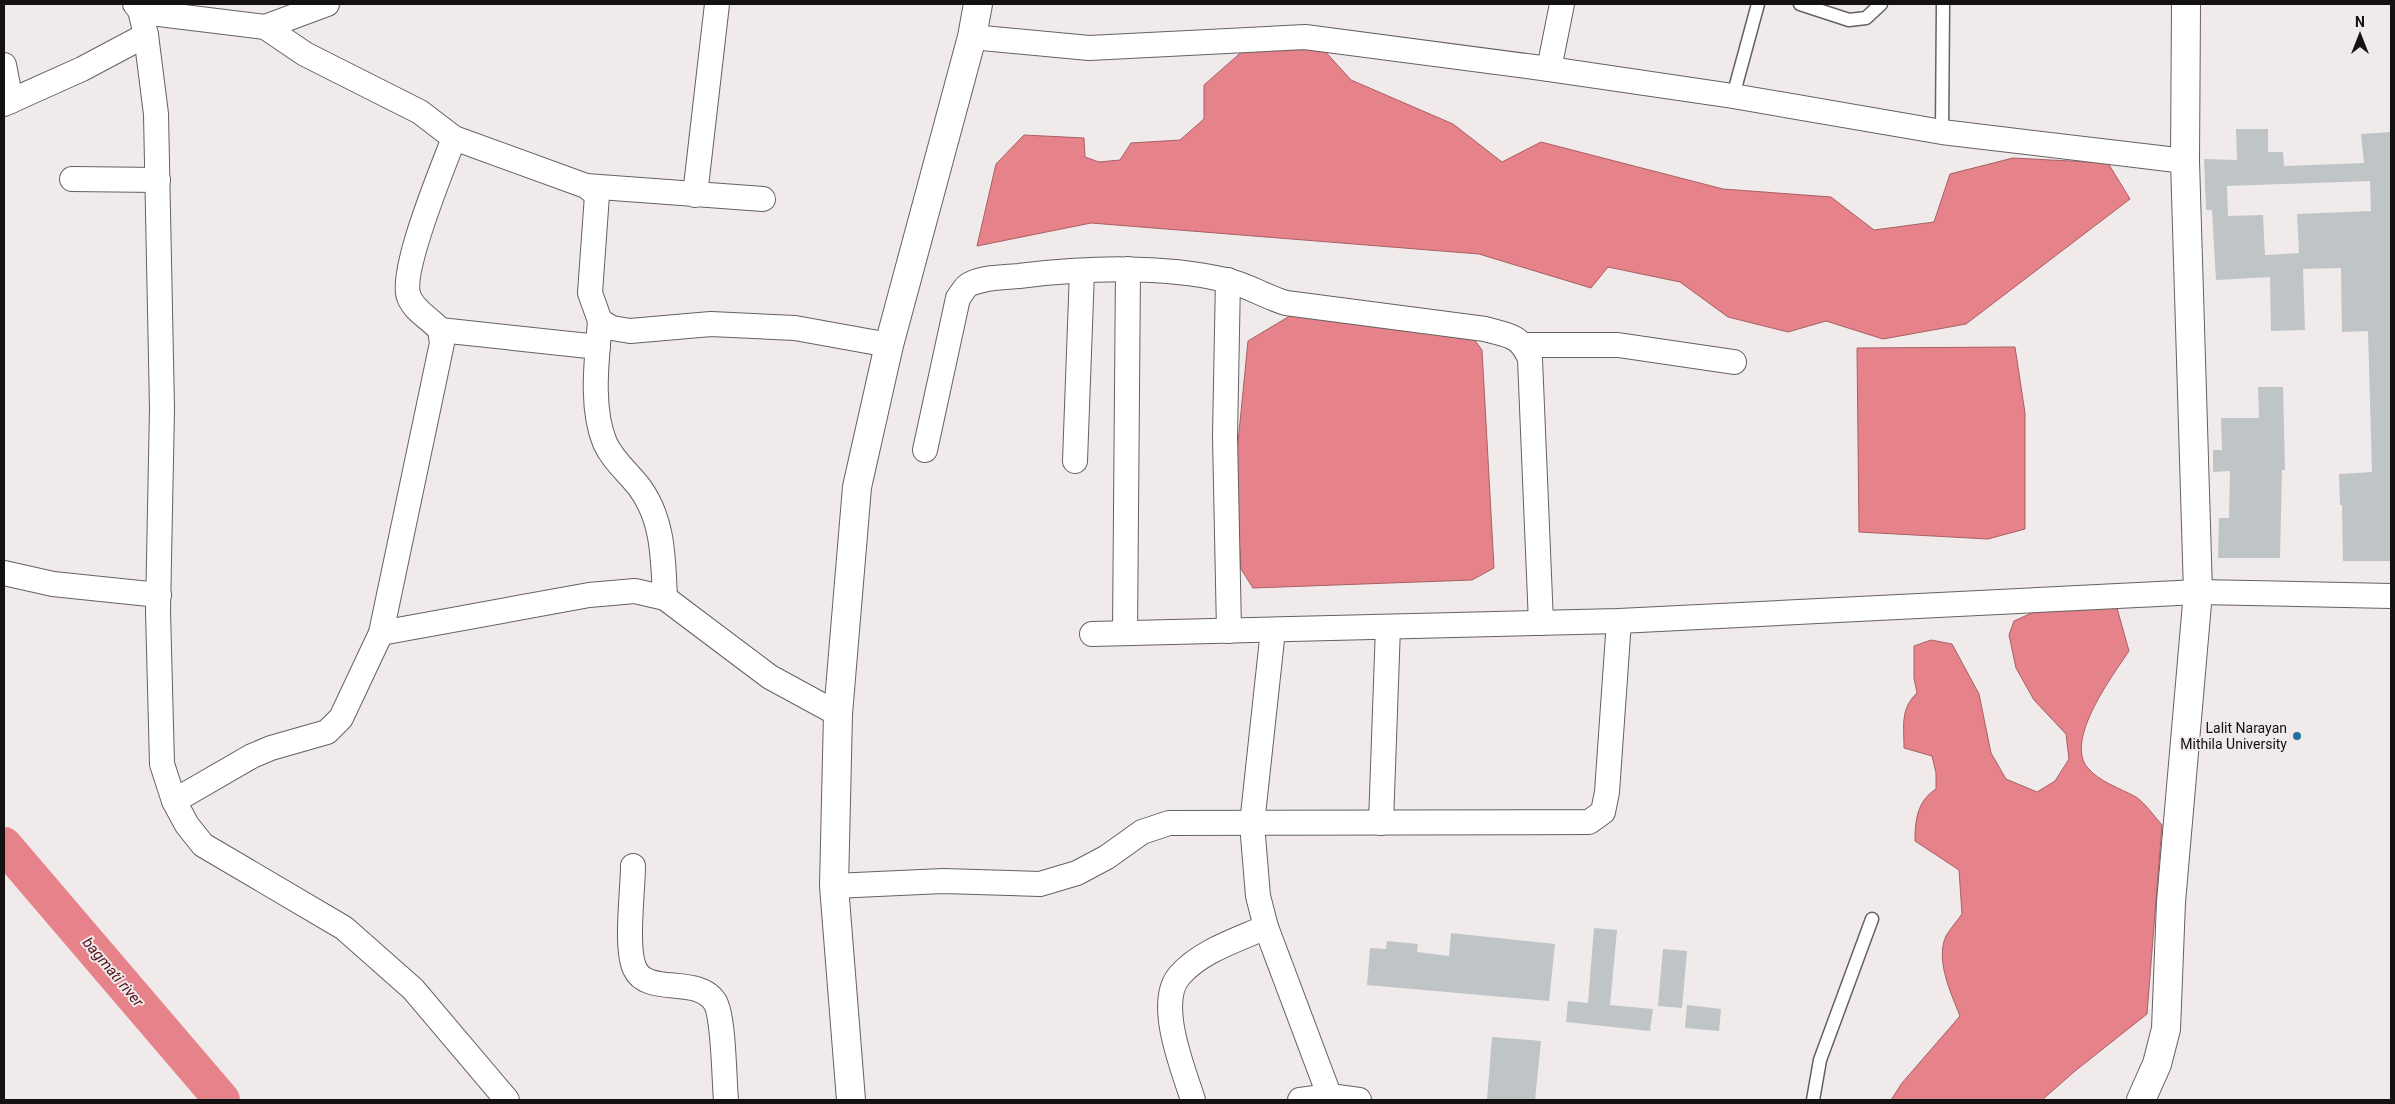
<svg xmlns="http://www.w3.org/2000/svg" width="2395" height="1104" viewBox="0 0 2395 1104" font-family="Roboto,sans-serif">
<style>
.water{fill:#e68289;stroke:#a76065}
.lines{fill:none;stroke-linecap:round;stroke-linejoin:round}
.river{stroke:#e68289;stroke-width:36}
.building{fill:#bfc4c7;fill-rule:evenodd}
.service-casing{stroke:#666161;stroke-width:15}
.minor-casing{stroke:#666161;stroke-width:26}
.tertiary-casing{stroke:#666161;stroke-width:30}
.service{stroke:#fff;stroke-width:12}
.minor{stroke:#fff;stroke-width:24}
.tertiary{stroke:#fff;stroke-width:28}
.poi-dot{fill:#2070a2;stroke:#f0eaea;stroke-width:2}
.labels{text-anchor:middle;stroke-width:4;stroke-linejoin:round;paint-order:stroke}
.poi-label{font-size:14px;fill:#131111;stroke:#f0eaea;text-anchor:end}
.water-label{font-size:15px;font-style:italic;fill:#4d0f19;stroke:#f0eaea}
</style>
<rect width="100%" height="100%" fill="#f0eaea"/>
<!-- water -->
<g class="water">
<path d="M1322 48 1351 80 1453 124 1502 162 1541 142 1723 189 1831 197 1874 230 1934 222 1950 174 2013 158 2108 163 2130 199 1966 324 1883 339 1826 321 1788 332 1728 317 1680 282 1608 267 1591 288 1479 254 1091 223 977 246 996 164 1024 135 1084 138 1085 157 1099 162 1120 160 1131 143 1180 140 1204 119V85L1245 49Z"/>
<path d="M1298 311 1473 338 1482 350 1494 568 1472 580 1253 588 1241 569 1235 473 1248 341Z"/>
<path d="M2015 347 2025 413V529L1988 539 1859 532 1857 348Z"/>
<path d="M2076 605 2117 608 2129 651C2113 675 2065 739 2087 767 2099 782 2120 788 2136 797 2145 803 2154 816 2162 825L2147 1014 2075 1071 2042 1100H1891L1902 1083 1960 1016C1951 993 1935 960 1946 936 1950 929 1957 921 1962 914L1959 870 1915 841C1915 821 1917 801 1936 789V773L1932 756 1904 748C1904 726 1900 709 1917 693L1914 678V646L1931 640 1952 644 1979 694 1991 753 2006 779 2037 792 2055 781 2069 759 2066 734 2034 700 2016 668 2009 635 2014 621 2045 607Z"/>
</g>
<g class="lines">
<!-- river -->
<path class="river" d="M4 845 222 1100"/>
</g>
<!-- building -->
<g class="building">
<path d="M2236 129H2268V152H2283L2284 166 2364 163 2361 134 2391 132V561H2343L2342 505H2340L2339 474 2372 472 2368 331 2342 332 2341 268 2303 269 2305 330 2271 331 2270 277 2216 280 2212 210H2206L2204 159 2237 160ZM2370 181 2371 211 2297 214 2299 253 2265 255 2263 215 2228 216 2227 186Z"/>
<path d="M2258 387H2283L2285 470H2282L2280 558H2218L2219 518H2229L2230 471 2213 472V450H2222L2221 418H2259Z"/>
<path d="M1594 928 1617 930 1610 1005 1653 1009 1650 1031 1566 1022 1568 1001 1588 1003Z"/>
<path d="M1451 933 1555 944 1549 1001 1367 985 1370 948 1386 949 1387 941 1418 944 1417 952 1449 956Z"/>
<path d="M1663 949 1687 951 1682 1008 1658 1006Z"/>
<path d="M1687 1005 1721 1009 1719 1031 1685 1028Z"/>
<path d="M1492 1037 1541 1041 1535 1100H1487Z"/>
</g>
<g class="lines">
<!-- service casing -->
<g class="service-casing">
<g id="service">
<path d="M1800 4 1849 20 1866 18 1881 4"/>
<path d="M1733 96 1758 4"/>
<path d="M1942 132 1943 4"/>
<path d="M1813 1100 1820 1060 1872 919"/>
</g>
</g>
<!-- minor casing -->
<g class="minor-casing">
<g id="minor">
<path d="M135 4 140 10 151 13 265 27 327 4"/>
<path d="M140 10 146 35 156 114 162 408 158 611 162 764 174 801 187 825 203 845 344 928 413 989 507 1100"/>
<path d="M265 27 305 54 420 112 454 138 586 186 597 195 590 293 600 321 612 328 630 331 711 324 795 328 889 345"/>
<path d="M972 37 1089 48 1305 37 1549 69 1733 96 1942 132 2185 161"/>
<path d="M4 65 11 101"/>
<path d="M1549 69 1562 4"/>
<path d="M4 104 82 69 146 35"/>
<path d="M72 179 158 180"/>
<path d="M586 186 763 199"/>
<path d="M695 195 717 4"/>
<path d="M1228 280 1225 436 1229 631"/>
<path d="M600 321C597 358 590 407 605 443 613 461 629 473 640 488 664 521 663 560 665 598"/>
<path d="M440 330 598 347"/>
<path d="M1524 345H1618L1734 362"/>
<path d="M925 450 958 298C962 293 965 286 970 284 985 277 1004 277 1019 276 1083 268 1163 265 1225 280 1246 284 1265 297 1286 303L1485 329C1508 336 1520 334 1530 359L1541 623"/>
<path d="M1075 461 1082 271"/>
<path d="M4 573 53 584 159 595"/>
<path d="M1273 630 1252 824 1258 896 1266 927 1331 1100"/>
<path d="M381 633 589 595 635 591 665 598 770 677 838 714"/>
<path d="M1125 633 1128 269"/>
<path d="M1092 634 1619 621 2198 592 2391 596"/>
<path d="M174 801 252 756 271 748 327 732 341 718 381 633 442 343 440 330C430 318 415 312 409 297 399 272 443 167 454 138"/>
<path d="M1381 823 1388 627"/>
<path d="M633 866C633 890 625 949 635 969 647 996 698 975 715 1002 724 1017 724 1080 726 1100"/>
<path d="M834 886 943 881 1040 884 1077 873 1107 857 1142 832 1169 823 1589 822 1603 812 1607 792 1619 621"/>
<path d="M1193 1100C1184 1071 1155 1002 1180 975 1201 951 1237 940 1266 927"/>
<path d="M1300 1100 1330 1096 1359 1100"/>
</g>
</g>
<!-- tertiary casing -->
<g class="tertiary-casing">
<g id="tertiary">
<path d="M851 1100 834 886 838 714 857 487 889 345 972 37 978 4"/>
<path d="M2141 1100 2157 1064 2166 1029 2171 902 2198 592 2185 161 2186 4"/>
</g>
</g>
<!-- service -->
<use href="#service" class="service"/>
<!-- minor -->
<use href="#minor" class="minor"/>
<!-- tertiary -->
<use href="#tertiary" class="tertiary"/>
</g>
<!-- markers -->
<circle class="poi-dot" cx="2297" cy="736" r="5"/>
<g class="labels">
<!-- poi labels -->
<g class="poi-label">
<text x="2287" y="733">Lalit Narayan<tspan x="2287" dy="16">Mithila University</tspan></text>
</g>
<!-- water labels -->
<g class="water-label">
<text transform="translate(113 972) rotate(50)" y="5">bagmati river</text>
</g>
</g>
<!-- border -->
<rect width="2395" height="1104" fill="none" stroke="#131111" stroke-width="10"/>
<!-- north arrow -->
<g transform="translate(2360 35)" stroke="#f0eaea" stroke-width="4" paint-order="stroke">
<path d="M0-4L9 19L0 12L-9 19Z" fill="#131111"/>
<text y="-8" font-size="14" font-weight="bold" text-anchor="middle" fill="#131111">N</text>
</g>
</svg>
